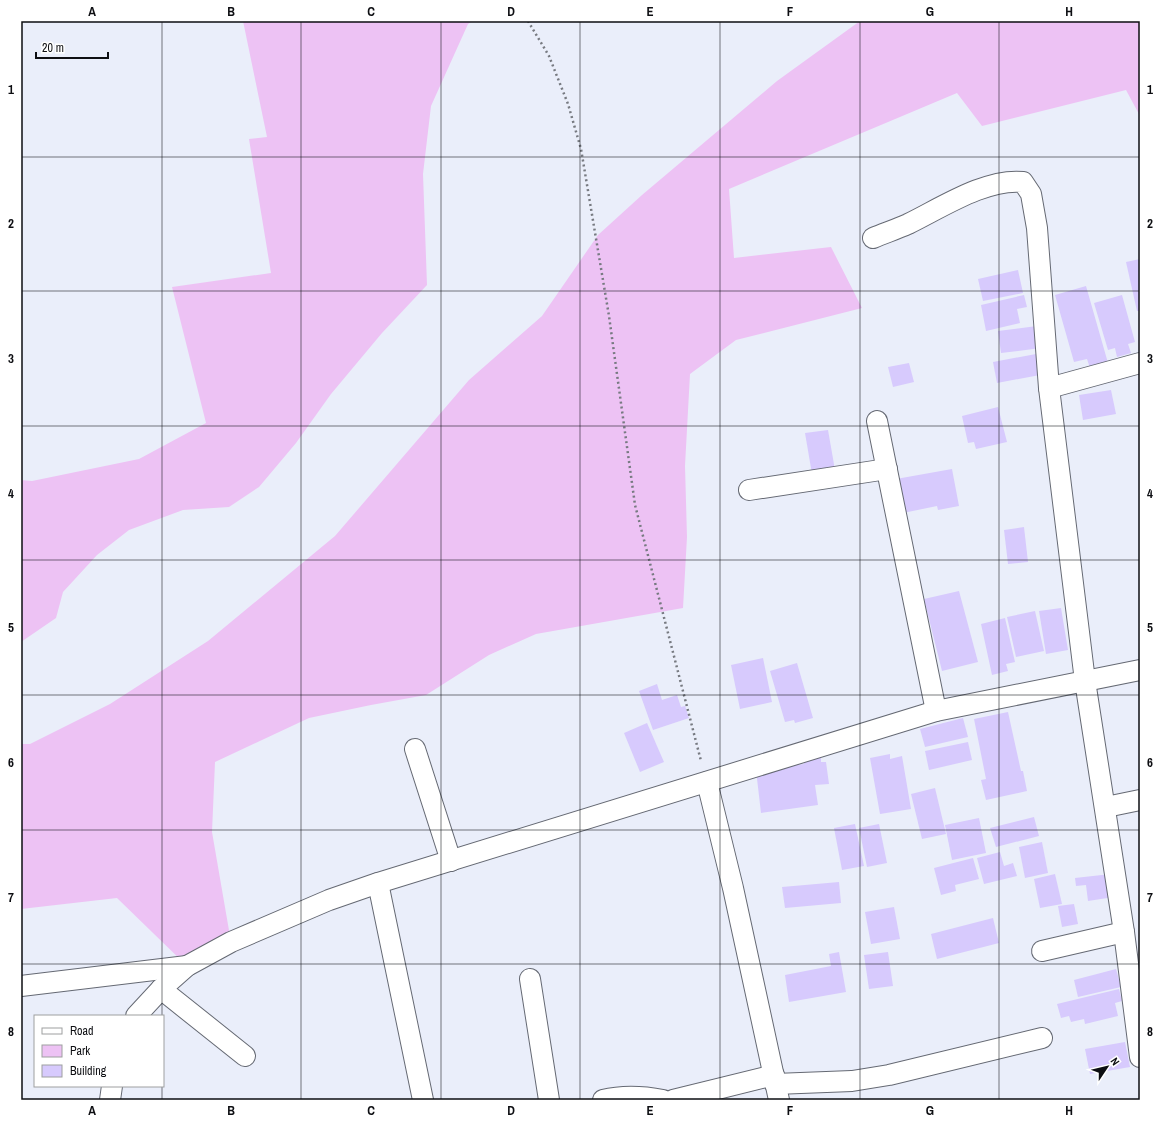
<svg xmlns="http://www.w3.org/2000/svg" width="1161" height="1121" viewBox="0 0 1161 1121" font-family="'Archivo Narrow',sans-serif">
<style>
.green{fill:#edc2f4}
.building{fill:#d7cafd}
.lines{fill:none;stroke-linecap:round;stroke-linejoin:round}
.street-casing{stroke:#656973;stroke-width:22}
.path{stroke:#777a81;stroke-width:2.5;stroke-dasharray:2 3;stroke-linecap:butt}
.street{stroke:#fff;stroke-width:20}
.grid{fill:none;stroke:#0d0e12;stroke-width:1;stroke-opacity:0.55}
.neatline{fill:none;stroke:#0d0e12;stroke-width:1.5}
.grid-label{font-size:13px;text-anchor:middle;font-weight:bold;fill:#0d0e12}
</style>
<rect width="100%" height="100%" fill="#eaeefa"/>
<!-- green -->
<g class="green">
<path d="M243 21H473L468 24 431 106 423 174 427 285 382 333 331 394 296 443 259 487 229 507 183 510 129 530 97 555 63 592 56 618 21 642V480L32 481 139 459 206 423 172 287 271 273 249 139 267 137Z"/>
<path d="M860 21H1140V116L1126 90 982 126 957 93 729 189 734 258 831 247 862 308 736 340 690 374 685 466 687 537 683 608 536 634 489 655 426 695 371 705 309 718 215 762 212 832 231 942 187 966 117 898 21 909V744H30L110 704 208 641 335 536 469 380 542 316 598 235 642 195 777 81Z"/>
</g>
<!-- building -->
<g class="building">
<path d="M1140 259V311H1137L1126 262Z"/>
<path d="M1018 270 1023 293 983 301 978 279Z"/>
<path d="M1086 286 1108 363 1090 368 1087 359 1074 362 1055 295Z"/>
<path d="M1024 295 1027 307 1017 309 1020 323 986 331 981 305Z"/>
<path d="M1122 295 1135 342 1128 344 1131 353 1117 357 1115 348 1108 350 1094 303Z"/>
<path d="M1037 326 1041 348 1001 353 998 331Z"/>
<path d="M1036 354 1040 375 997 383 993 362Z"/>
<path d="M909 363 914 382 893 387 888 367Z"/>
<path d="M1111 390 1116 414 1083 420 1079 395Z"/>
<path d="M998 407 1007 442 976 449 974 442 968 443 962 416Z"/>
<path d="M828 430 835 470 812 474 805 433Z"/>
<path d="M952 469 959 506 938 510 937 506 903 513 896 479Z"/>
<path d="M1024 527 1028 562 1008 564 1004 530Z"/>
<path d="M959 591 978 662 942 671 924 599Z"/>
<path d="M1061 608 1068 650 1046 654 1039 611Z"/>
<path d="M1035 611 1044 651 1016 657 1007 617Z"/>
<path d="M1005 618 1015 662 1006 664 1008 671 992 675 981 624Z"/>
<path d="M763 658 772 702 740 709 731 665Z"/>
<path d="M797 663 813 718 795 723 794 720 785 722 770 671Z"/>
<path d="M657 684 662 700 677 695 681 707 685 706 689 718 653 730 639 691Z"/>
<path d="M1008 712 1021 771H1023L1027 791 986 800 981 780 986 779 974 719Z"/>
<path d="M963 718 968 737 925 747 920 729Z"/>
<path d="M647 723 664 762 640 772 624 733Z"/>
<path d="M968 742 972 760 929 770 925 751Z"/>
<path d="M890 754V759L902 756 911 809 880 814 870 758Z"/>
<path d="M821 757V762H826L829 784 815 785 818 805 761 813 756 770 804 764 803 759Z"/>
<path d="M935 788 946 834 922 839 911 794Z"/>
<path d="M1034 817 1039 836 996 847 990 828Z"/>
<path d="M979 818 986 853 952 860 945 825Z"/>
<path d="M855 824 864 866 842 870 834 828Z"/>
<path d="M879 824 887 863 867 867 859 828Z"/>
<path d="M1042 842 1048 873 1025 878 1019 847Z"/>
<path d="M1000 852 1004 866 1013 863 1017 876 984 884 977 858Z"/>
<path d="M973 858 979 879 955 885 956 891 941 895 934 868Z"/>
<path d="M1055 874 1062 904 1040 908 1034 879Z"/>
<path d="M1111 874 1114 897 1088 901 1086 885 1076 886 1075 878Z"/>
<path d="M839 882 841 903 785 908 782 887Z"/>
<path d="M1074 904 1078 924 1062 927 1058 906Z"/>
<path d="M894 907 900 939 871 944 865 912Z"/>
<path d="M993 918 999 943 937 959 931 934Z"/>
<path d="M839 952 846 992 789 1002 785 975 831 966 829 954Z"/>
<path d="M888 952 893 986 869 989 864 955Z"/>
<path d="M1116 969 1121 987 1078 997 1074 980Z"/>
<path d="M1119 989 1122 1001 1115 1003 1118 1016 1085 1024 1084 1019 1071 1022 1069 1016 1061 1018 1057 1004Z"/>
<path d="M1125 1042 1130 1067 1090 1074 1085 1049Z"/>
</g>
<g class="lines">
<!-- street casing -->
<g class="street-casing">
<g id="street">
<path d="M873 238C885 233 897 229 908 224 941 208 986 178 1023 182L1031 194 1037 228 1049 388 1085 681 1124 932 1140 1057"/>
<path d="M1049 388 1140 363"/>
<path d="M877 421 936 711"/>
<path d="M749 490 887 469"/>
<path d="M415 749 451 861"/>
<path d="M707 782 733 888 779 1100"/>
<path d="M1106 807 1140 800"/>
<path d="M378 883 423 1100"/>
<path d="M1042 951 1124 932"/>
<path d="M530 979 549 1100"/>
<path d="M21 986 187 966"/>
<path d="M161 989 245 1056"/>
<path d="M136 1016 161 989 187 966 231 942 329 900 378 883 936 711 1140 670"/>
<path d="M775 1084 852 1081 889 1075 1042 1038"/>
<path d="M110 1100 112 1086"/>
<path d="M603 1100C623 1095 642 1096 663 1100"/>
<path d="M673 1100 774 1075"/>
</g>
</g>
<!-- path -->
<path class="path" d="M528 21 549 56 568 104 581 149 609 316 635 505 701 761"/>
<!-- street -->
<use href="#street" class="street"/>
</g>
<!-- grid -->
<path class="grid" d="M162 21V1016M301 21V1100M441 21V1100M580 21V1100M720 21V1100M860 21V1100M999 21V1100M21 157H1140M21 291H1140M21 426H1140M21 560H1140M21 695H1140M21 830H1140M21 964H1140M162 1086V1100"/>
<!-- border -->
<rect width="1161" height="1121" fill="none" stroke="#ffffff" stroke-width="44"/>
<!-- legend -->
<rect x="34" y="1015" width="130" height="72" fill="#ffffff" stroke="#9e9fa0"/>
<rect x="42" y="1028" width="20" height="6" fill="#ffffff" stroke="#9e9fa0"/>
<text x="70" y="1035" font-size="12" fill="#0d0e12">Road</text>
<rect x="42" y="1045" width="20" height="12" fill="#edc2f4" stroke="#9e9fa0"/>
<text x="70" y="1055" font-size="12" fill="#0d0e12">Park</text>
<rect x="42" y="1065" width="20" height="12" fill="#d7cafd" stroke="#9e9fa0"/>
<text x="70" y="1075" font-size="12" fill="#0d0e12">Building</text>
<!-- north arrow -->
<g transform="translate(1107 1067) rotate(55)" stroke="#ffffff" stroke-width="3" paint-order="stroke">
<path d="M0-3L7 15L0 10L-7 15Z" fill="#0d0e12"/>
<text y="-6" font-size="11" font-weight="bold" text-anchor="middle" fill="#0d0e12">N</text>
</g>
<!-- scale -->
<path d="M36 52v6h72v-6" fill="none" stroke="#0d0e12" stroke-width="2"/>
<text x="42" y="52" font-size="12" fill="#0d0e12" stroke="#ffffff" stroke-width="3" paint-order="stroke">20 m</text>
<rect x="22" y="22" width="1117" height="1077" class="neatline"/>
<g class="grid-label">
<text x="92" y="16">A</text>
<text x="231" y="16">B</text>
<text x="371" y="16">C</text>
<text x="511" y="16">D</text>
<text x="650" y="16">E</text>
<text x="790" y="16">F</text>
<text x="930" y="16">G</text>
<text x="1069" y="16">H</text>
<text x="11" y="94">1</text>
<text x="1150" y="94">1</text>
<text x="11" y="228">2</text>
<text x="1150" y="228">2</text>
<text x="11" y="363">3</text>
<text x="1150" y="363">3</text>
<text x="11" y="498">4</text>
<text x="1150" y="498">4</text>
<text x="11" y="632">5</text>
<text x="1150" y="632">5</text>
<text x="11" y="767">6</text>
<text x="1150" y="767">6</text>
<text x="11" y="902">7</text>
<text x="1150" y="902">7</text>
<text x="11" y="1036">8</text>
<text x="1150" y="1036">8</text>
<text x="92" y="1115">A</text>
<text x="231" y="1115">B</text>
<text x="371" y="1115">C</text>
<text x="511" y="1115">D</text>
<text x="650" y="1115">E</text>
<text x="790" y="1115">F</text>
<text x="930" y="1115">G</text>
<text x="1069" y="1115">H</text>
</g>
</svg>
